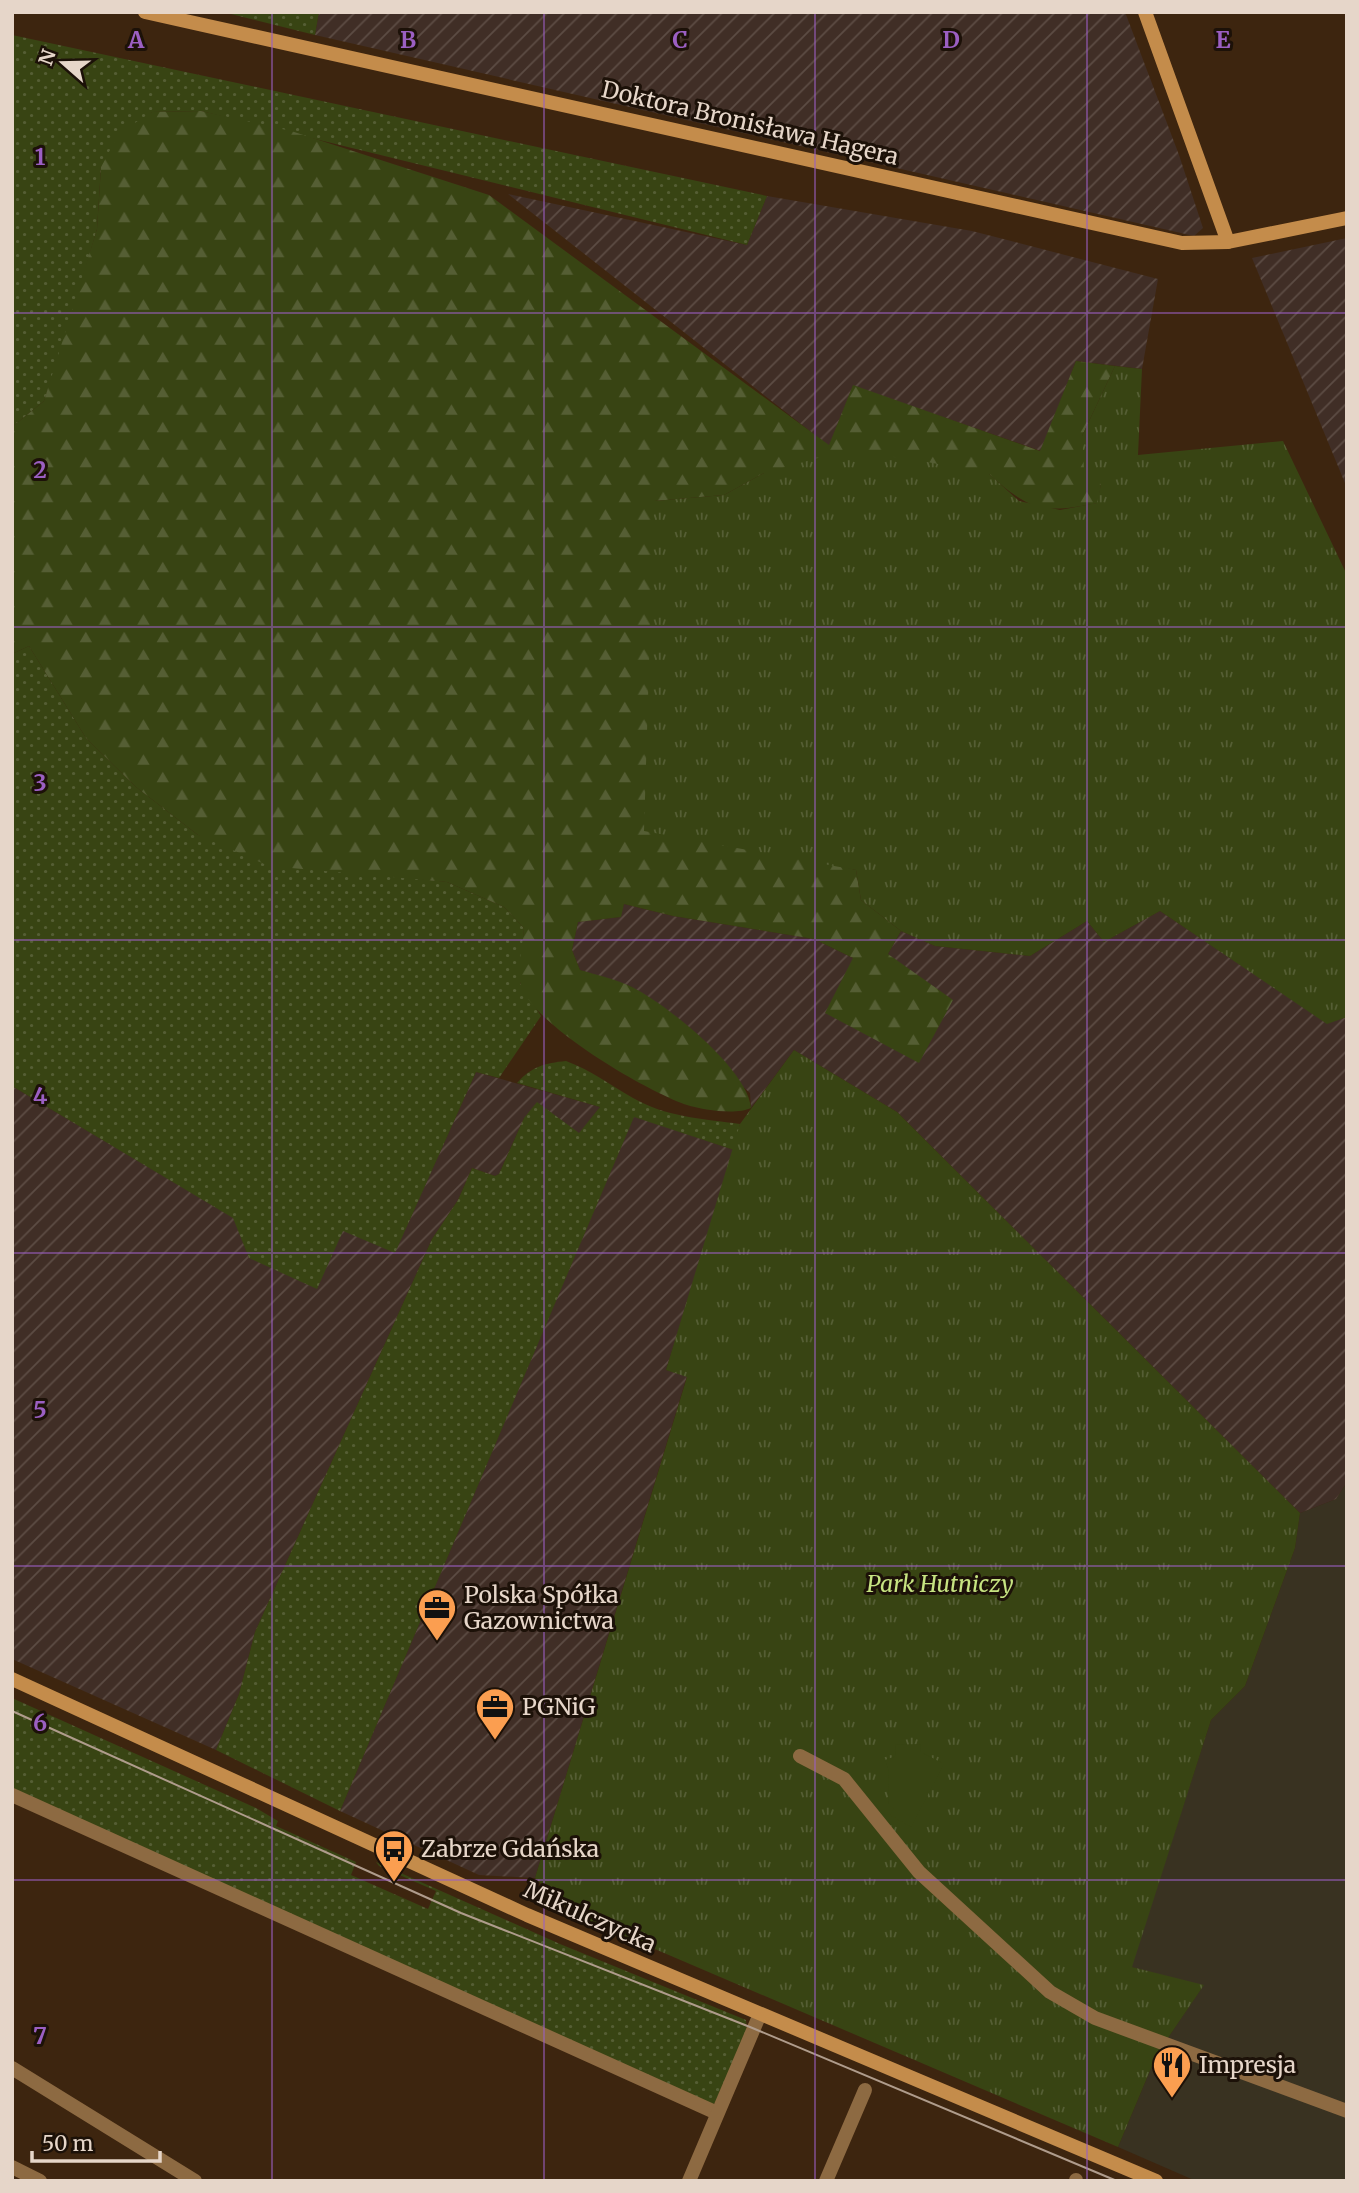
<svg xmlns="http://www.w3.org/2000/svg" width="1359" height="2193" viewBox="0 0 1359 2193" font-family="Merriweather,serif">
<style>
.commercial{fill:#393221}
.industrial{fill:url(#industrial-furrows)}
.grass{fill:url(#grass-dots)}
.forest{fill:url(#forest-firs)}
.park{fill:url(#park-tufts)}
.pitch{fill:#384413}
.lines{fill:none;stroke-linecap:round;stroke-linejoin:round}
.street{stroke:#8d6a42;stroke-width:14}
.secondary{stroke:#c48c4b;stroke-width:14}
.tram{stroke:#af9c8c;stroke-width:2}
.grid{fill:none;stroke:#9b5fc2;stroke-width:2;stroke-opacity:0.55}
.labels{text-anchor:middle;stroke-width:6;stroke-linejoin:round;paint-order:stroke}
.street-label{font-size:23px;fill:#e6d6c9;stroke:#1c1108}
.park-label{font-size:23px;font-style:italic;fill:#c6e381;stroke:#1c1108}
.poi-label{font-size:23px;fill:#e6d6c9;stroke:#1c1108;text-anchor:start}
.grid-label{font-size:23px;text-anchor:middle;font-weight:bold;fill:#9b5fc2;stroke:#1c1108;stroke-width:6;stroke-linejoin:round;paint-order:stroke}
</style>
<defs>
<pattern id="industrial-furrows" width="10" height="10" patternUnits="userSpaceOnUse" patternTransform="scale(1.75)"><rect width="10" height="10" fill="#402e26"/><path d="M-1 1l2-2M0 10L10 0M9 11l2-2" fill="none" stroke="#5c4c44"/></pattern>
<pattern id="grass-dots" width="8" height="8" patternUnits="userSpaceOnUse" patternTransform="scale(1.75)"><rect width="8" height="8" fill="#384413"/><path d="M2 2h.1M6 6h.1" fill="none" stroke="#555e34" stroke-width="1.8" stroke-linecap="round"/></pattern>
<pattern id="forest-firs" width="22" height="20" patternUnits="userSpaceOnUse" patternTransform="scale(1.75)"><rect width="22" height="20" fill="#384413"/><path d="M5 1l3.5 6h-7zM16 11l3.5 6h-7z" fill="#555e34"/></pattern>
<pattern id="park-tufts" width="24" height="20" patternUnits="userSpaceOnUse" patternTransform="scale(1.75)"><rect width="24" height="20" fill="#384413"/><path d="M3 7l-1-3M5 7V3M7 7l1-3M15 17l-1-3M17 17v-4M19 17l1-3" fill="none" stroke="#555e34"/></pattern>
</defs>
<rect width="100%" height="100%" fill="#3d250f"/>
<!-- commercial -->
<path class="commercial" d="M1347 1482V2181H1196L1118 2147 1157 2054 1203 1986 1131 1967 1211 1720 1245 1686 1295 1548 1300 1513 1336 1499Z"/>
<!-- industrial -->
<g class="industrial">
<path d="M319 12H1125L1179 155 1203 228 1194 236 315 35Z"/>
<path d="M508 194 747 245 767 196 972 231 1158 279 1142 369 1076 361 1041 451 853 386 829 446Z"/>
<path d="M1347 238V488L1252 258Z"/>
<path d="M624 904 673 916 814 939 853 958 888 954 901 931 935 946 1030 956 1087 921 1104 942 1160 911 1327 1023 1347 1017V1482L1336 1499 1300 1513 897 1112 794 1050 751 1108 750 1093 632 987 580 970 572 950 578 922 620 917Z"/>
<path d="M476 1072 600 1107 579 1134 524 1118 499 1174 495 1176 472 1168 458 1200 432 1239 255 1632 239 1694 216 1750 12 1659V1086L234 1218 249 1258 343 1230 395 1252Z"/>
<path d="M634 1116 734 1150 666 1370 687 1376 535 1878 479 1875 340 1811Z"/>
</g>
<!-- grass -->
<g class="grass">
<path d="M223 12H319L315 35Z"/>
<path d="M12 35 767 196 747 245 201 111 152 112 101 167 97 229 62 348 44 401 12 427Z"/>
<path d="M29 646 86 738 136 787 198 835 387 875 447 882 504 907 524 928 520 983 541 1016 499 1078 476 1072 395 1253 343 1231 317 1289 249 1258 233 1218 12 1086V654Z"/>
<path d="M566 1061C591 1070 610 1085 633 1098 666 1117 703 1119 740 1124L734 1150 634 1117 340 1811 216 1750 239 1694 255 1632 432 1239 458 1200 472 1168 495 1176 499 1174 524 1118 537 1102 579 1133 600 1107 517 1083C531 1067 545 1063 566 1061Z"/>
<path d="M12 1698 256 1808 278 1821 276 1826 356 1862 351 1875 428 1909 436 1891 379 1866 376 1862 560 1944 746 2020 747 2031 716 2102 712 2105 12 1794Z"/>
</g>
<!-- forest -->
<path class="forest" d="M201 111 291 131 489 195 829 445 853 385 1040 451 1076 361 1115 366 1082 436 1101 484 1098 503C1043 514 1030 511 989 474L764 473 724 495 654 501 823 862 856 870 861 900 901 931 888 954 953 1000 919 1063 825 1013 853 958 814 939 673 916 624 904 621 917 578 922 572 950 580 970C597 975 616 979 632 987 666 1004 748 1069 751 1108 736 1115 703 1110 687 1105 648 1092 528 1023 520 982 517 967 523 944 524 928L504 907 447 882 269 866 198 835 136 787 86 738 29 646 12 654V427L44 401 97 229 101 167 119 133 152 112Z"/>
<!-- park -->
<g class="park">
<path d="M1115 366 1142 369 1138 455 1283 441 1347 575V1017L1327 1024 1160 911 1104 942 1087 921 1030 956 935 946 901 931 861 900 856 870 644 831 654 501 724 495 764 473 836 453 907 458 989 474 1019 501 1060 510 1097 503 1101 484 1084 469 1082 436Z"/>
<path d="M794 1050 897 1112 1300 1513 1295 1548 1245 1686 1211 1720 1132 1967 1204 1985 1157 2054 1118 2147 573 1914 535 1878 687 1377 666 1370 740 1124Z"/>
</g>
<!-- pitch -->
<path class="pitch" d="M920 1744 921 1752 944 1764 911 1827 890 1815 894 1808 888 1805 889 1771 885 1760 896 1756 895 1745Z"/>
<g class="lines">
<!-- street -->
<g class="street">
<path d="M800 1756 844 1779 919 1872 1050 1992 1095 2018 1347 2111"/>
<path d="M12 1795 717 2113"/>
<path d="M12 2068 195 2181"/>
<path d="M12 2167 40 2181"/>
<path d="M689 2181 760 2014"/>
<path d="M826 2181 865 2090"/>
<path d="M1076 2181V2180"/>
</g>
<!-- secondary -->
<g class="secondary">
<path d="M145 12 1182 243 1228 242 1347 218"/>
<path d="M1145 12 1228 242"/>
<path d="M12 1679 527 1915 1156 2181"/>
</g>
<!-- tram -->
<path class="tram" d="M12 1711 461 1913 750 2027 1117 2181"/>
</g>
<!-- grid -->
<path class="grid" d="M272 12V2181M544 12V2181M815 12V2181M1087 12V2181M12 313H1347M12 627H1347M12 940H1347M12 1253H1347M12 1566H1347M12 1880H1347"/>
<!-- icons -->
<defs>
<g id="office-pin" transform="scale(2.0125)"><path d="M0 17L-7.5 6A9.5 9.5 0 1 1 7.5 6Z" fill="#fb9e50" stroke="#1c1108"/><path d="M-6-3h4V-5.5h4V-3h4V5H-6ZM-1-4.5V-3h2v-1.5ZM-6 0V1H6V0Z" fill="#111"/></g>
<g id="bus-pin" transform="scale(2.0125)"><path d="M0 17L-7.5 6A9.5 9.5 0 1 1 7.5 6Z" fill="#fb9e50" stroke="#1c1108"/><path d="M-5-6H5V4H4V6H2V4H-2V6H-4V4H-5ZM-3.5-4V0h7V-4ZM-3.5 1.2v1.5H-2V1.2ZM2 1.2v1.5H3.5V1.2Z" fill="#111"/></g>
<g id="restaurant-pin" transform="scale(2.0125)"><path d="M0 17L-7.5 6A9.5 9.5 0 1 1 7.5 6Z" fill="#fb9e50" stroke="#1c1108"/><path d="M-5-6h1v4h1v-4h1v4h1v-4h1v5L-1.5 .5V6h-2V.5L-5-1ZM5-6V6H3V1.5H1.5Q1.5-4 5-6Z" fill="#111"/></g>
</defs>
<g fill-rule="evenodd">
<use href="#office-pin" x="437" y="1608"/>
<use href="#office-pin" x="495" y="1707"/>
<use href="#bus-pin" x="394" y="1849"/>
<use href="#restaurant-pin" x="1172" y="2065"/>
</g>
<g class="labels">
<!-- street labels -->
<g class="street-label">
<text transform="translate(750 123) rotate(13)" y="8">Doktora Bronisława Hagera</text>
<text transform="translate(590 1917) rotate(24)" y="8">Mikulczycka</text>
</g>
<!-- park labels -->
<g class="park-label">
<text x="940" y="1592">Park Hutniczy</text>
</g>
<!-- poi labels -->
<g class="poi-label">
<text x="464" y="1603">Polska Spółka<tspan x="464" dy="26">Gazownictwa</tspan></text>
<text x="522" y="1715">PGNiG</text>
<text x="421" y="1857">Zabrze Gdańska</text>
<text x="1199" y="2073">Impresja</text>
</g>
</g>
<g class="grid-label">
<text x="136" y="48">A</text>
<text x="408" y="48">B</text>
<text x="680" y="48">C</text>
<text x="951" y="48">D</text>
<text x="1223" y="48">E</text>
<text x="40" y="165">1</text>
<text x="40" y="478">2</text>
<text x="40" y="791">3</text>
<text x="40" y="1104">4</text>
<text x="40" y="1418">5</text>
<text x="40" y="1731">6</text>
<text x="40" y="2044">7</text>
</g>
<!-- border -->
<rect width="1359" height="2193" fill="none" stroke="#e6d6c9" stroke-width="28"/>
<!-- north arrow -->
<g transform="translate(63 63) rotate(290)" stroke="#1c1108" stroke-width="5" paint-order="stroke">
<path d="M0-5L12 26L0 18L-12 26Z" fill="#e6d6c9"/>
<text y="-10" font-size="19" font-weight="bold" text-anchor="middle" fill="#e6d6c9">N</text>
</g>
<!-- scale -->
<path d="M32 2151v10h128v-10" fill="none" stroke="#e6d6c9" stroke-width="3.5"/>
<text x="42" y="2151" font-size="21" fill="#e6d6c9" stroke="#1c1108" stroke-width="5" paint-order="stroke">50 m</text>
</svg>
